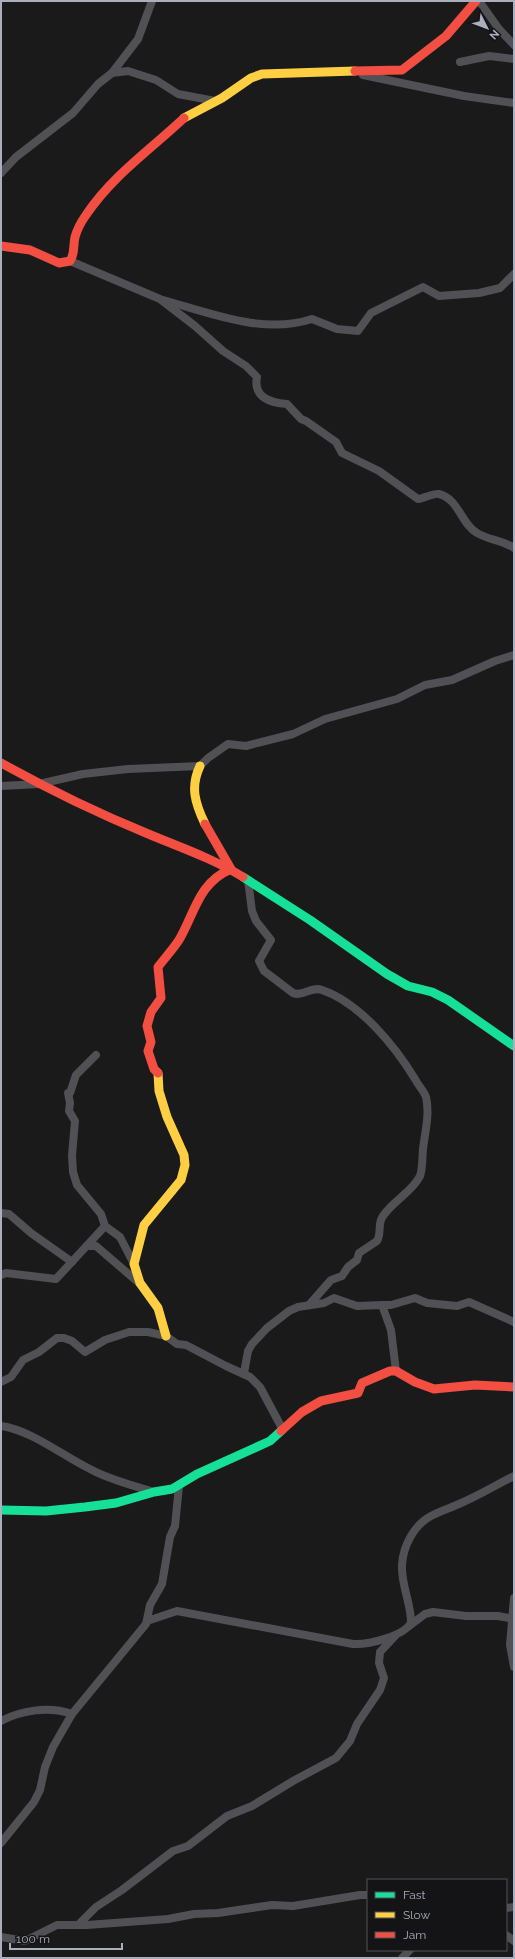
<svg xmlns="http://www.w3.org/2000/svg" width="515" height="1959" viewBox="0 0 515 1959" font-family="Raleway,sans-serif">
<style>
.lines{fill:none;stroke-linecap:round;stroke-linejoin:round}
.street{stroke:#505055;stroke-width:8}
.fast{stroke:#16e098;stroke-width:9}
.slow{stroke:#ffcf43;stroke-width:9}
.jam{stroke:#f24e42;stroke-width:9}
</style>
<rect width="100%" height="100%" fill="#1a1a1b"/>
<g class="lines">
<!-- street -->
<g class="street">
<path d="M479 1 499 29 514 45"/>
<path d="M460 62 489 56 514 59"/>
<path d="M112 73 138 39 152 1"/>
<path d="M363 75 464 96 514 103"/>
<path d="M1 173 16 157 73 113 98 84 112 73 128 71 156 80 178 94 215 101"/>
<path d="M70 261 160 299 195 326 223 351 246 366 257 377C253 397 270 403 287 404L301 419 306 421 336 442 342 453 379 471 418 499C424 498 434 493 439 494 459 499 461 524 477 533 488 540 503 540 514 548"/>
<path d="M163 300C211 313 263 335 312 319L337 329 358 331 371 313 423 287 439 296 479 293 500 288 514 274"/>
<path d="M1 786 39 784 83 774 128 769 200 766 208 758 228 744 246 746 293 734 325 719 397 699 425 685 452 680 495 661 514 655"/>
<path d="M248 880 252 911 256 921 271 940 259 961 264 971 272 977 293 993C303 997 311 986 322 990 360 1003 395 1046 415 1079 418 1085 424 1091 426 1097 430 1114 425 1132 423 1149 422 1157 423 1168 420 1176 413 1191 393 1201 383 1216 377 1224 382 1233 377 1241L359 1253 357 1260 348 1267 342 1276 331 1280 309 1305"/>
<path d="M96 1055 76 1075 70 1093H68L70 1103 69 1111 75 1121 72 1155 73 1172 77 1185 101 1214 105 1226 120 1237 134 1264"/>
<path d="M1 1213 9 1214 31 1233 72 1262"/>
<path d="M87 1246H96L139 1283"/>
<path d="M1 1275 6 1273 56 1279 105 1226"/>
<path d="M382 1305H391L415 1298 427 1303 457 1306 469 1302 514 1322"/>
<path d="M244 1373 248 1351 252 1344 267 1328 289 1311 298 1307 324 1303 334 1298 357 1306 382 1305 391 1330 396 1371"/>
<path d="M1 1382 11 1377 23 1360 39 1352 57 1338H64L72 1341 85 1352 105 1340 129 1332H148L166 1336 177 1344 186 1345 226 1366 250 1377 260 1387 283 1430"/>
<path d="M1 1426C31 1430 63 1456 90 1469 110 1480 132 1485 154 1492"/>
<path d="M514 1598 510 1645 514 1667"/>
<path d="M147 1621 177 1611 353 1644C367 1645 406 1636 411 1622 411 1603 401 1585 402 1565 403 1546 414 1525 431 1516 440 1511 450 1508 459 1504 478 1496 496 1485 514 1476"/>
<path d="M409 1626 425 1614 433 1612 466 1616H498L514 1619"/>
<path d="M1 1721C22 1710 49 1706 72 1714"/>
<path d="M1 1843 34 1802 40 1790 45 1767 53 1747 72 1714 146 1624 150 1605 162 1584 170 1537 175 1526 179 1486"/>
<path d="M506 1908 514 1907"/>
<path d="M78 1925 96 1907 122 1890 173 1851 188 1846 227 1816 252 1806 293 1781 336 1758 350 1741 357 1724 380 1690 384 1678 379 1663 380 1652 395 1636"/>
<path d="M506 1935 514 1941"/>
<path d="M1 1937 25 1941 57 1925H87L168 1919 194 1914 218 1913 272 1905 293 1906 360 1895H368"/>
<path d="M402 1958 410 1950"/>
</g>
<!-- fast -->
<g class="fast">
<path d="M243 877 310 920 387 974 408 986 432 992 448 1000 514 1046"/>
<path d="M1 1510 46 1511 85 1507 116 1503 154 1492 172 1489 197 1474 270 1441 281 1431"/>
</g>
<!-- slow -->
<g class="slow">
<path d="M184 118 222 98 251 78 262 74 355 71"/>
<path d="M200 766C190 787 195 803 205 824"/>
<path d="M158 1073 159 1091 167 1117 184 1155 185 1165 181 1180 144 1225 134 1264 140 1283 158 1308 166 1336"/>
</g>
<!-- jam -->
<g class="jam">
<path d="M355 71 402 70 446 36 476 1"/>
<path d="M1 246 30 250 59 263 70 261C75 254 73 246 75 237 77 230 81 222 86 215 112 176 150 150 184 118"/>
<path d="M1 763C48 789 97 813 146 833 179 847 212 858 243 877"/>
<path d="M158 1073 154 1069 148 1051 151 1042 147 1026 151 1012 161 998 158 967C165 958 173 949 179 940 195 913 198 883 231 869L205 824"/>
<path d="M281 1431 302 1412 321 1401 358 1393 362 1383 390 1371H396L415 1382 434 1389 475 1385 514 1387"/>
</g>
</g>
<!-- border -->
<rect width="515" height="1959" fill="none" stroke="#abaebc" stroke-width="4"/>
<!-- legend -->
<rect x="367" y="1879" width="140" height="72" fill="#141417" stroke="#505259"/>
<rect x="375" y="1892" width="20" height="6" fill="#16e098" stroke="#505259"/>
<text x="403" y="1899" font-size="12" fill="#abaebc">Fast</text>
<rect x="375" y="1912" width="20" height="6" fill="#ffcf43" stroke="#505259"/>
<text x="403" y="1919" font-size="12" fill="#abaebc">Slow</text>
<rect x="375" y="1932" width="20" height="6" fill="#f24e42" stroke="#505259"/>
<text x="403" y="1939" font-size="12" fill="#abaebc">Jam</text>
<!-- north arrow -->
<g transform="translate(487 28) rotate(132)" stroke="#141417" stroke-width="3" paint-order="stroke">
<path d="M0-3L7 15L0 10L-7 15Z" fill="#abaebc"/>
<text y="-6" font-size="11" font-weight="bold" text-anchor="middle" fill="#abaebc">N</text>
</g>
<!-- scale -->
<path d="M10 1943v6h112v-6" fill="none" stroke="#abaebc" stroke-width="2"/>
<text x="16" y="1943" font-size="12" fill="#abaebc" stroke="#141417" stroke-width="3" paint-order="stroke">100 m</text>
</svg>
